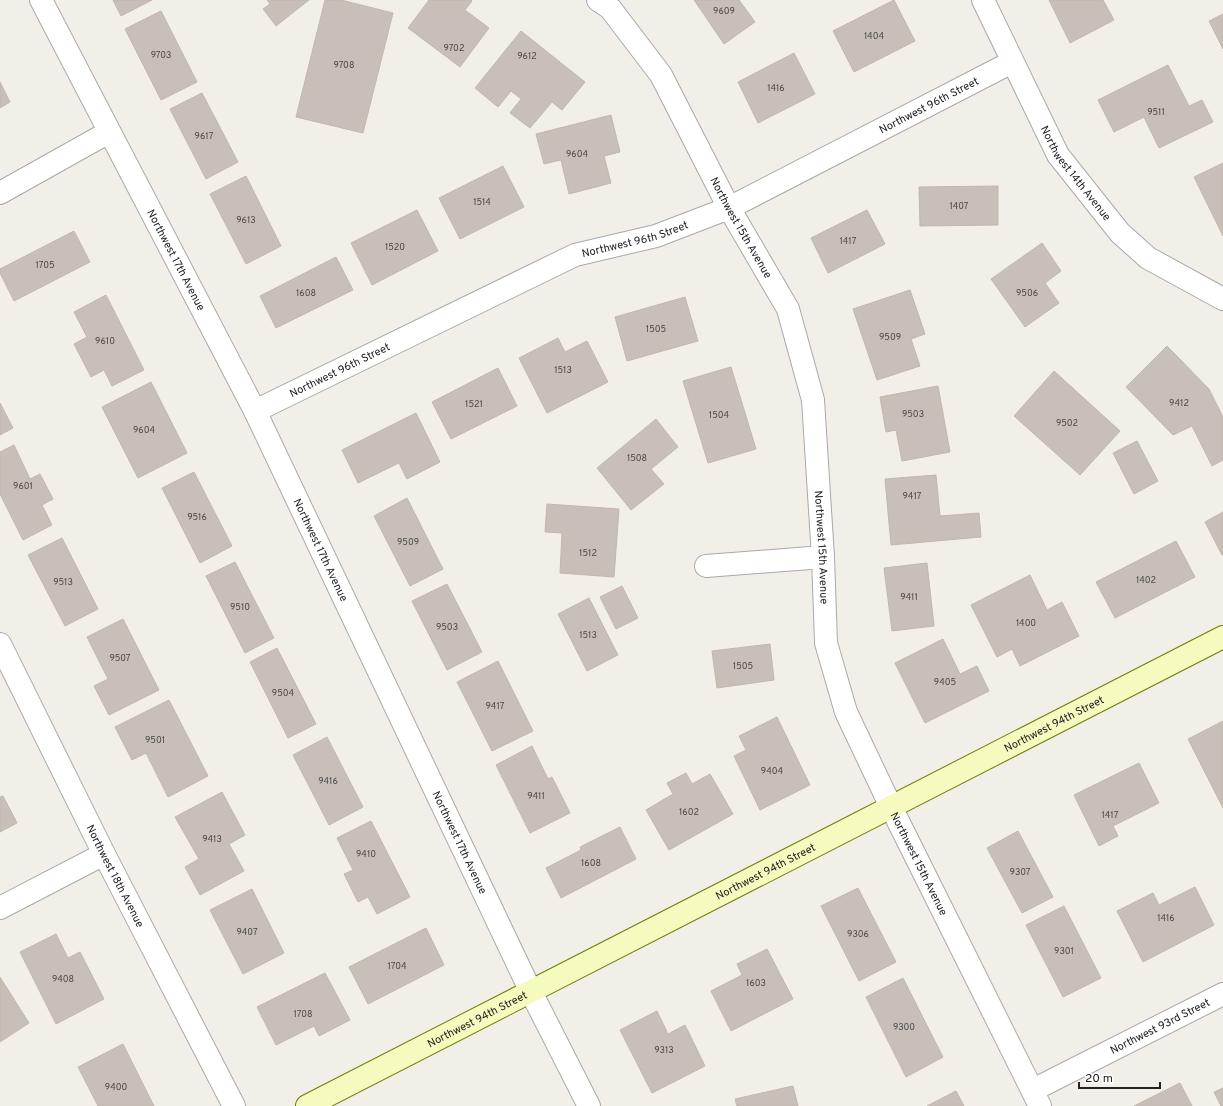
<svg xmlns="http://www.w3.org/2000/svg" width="1223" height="1106" viewBox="0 0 1223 1106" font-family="Overpass,sans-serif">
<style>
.building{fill:#c7bfb8;stroke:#c4b6ab}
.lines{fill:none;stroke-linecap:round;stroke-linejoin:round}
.street-casing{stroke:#a9a9a9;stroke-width:24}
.secondary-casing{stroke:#707d05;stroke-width:24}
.street{stroke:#fff;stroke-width:22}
.secondary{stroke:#f7fabf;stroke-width:22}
.labels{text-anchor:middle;stroke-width:3.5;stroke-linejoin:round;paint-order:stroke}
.number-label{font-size:9px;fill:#4b4948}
.street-label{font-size:11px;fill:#222;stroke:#fff}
</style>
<rect width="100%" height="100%" fill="#f2efe9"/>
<!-- building -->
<g class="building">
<path d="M113 0H152L121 16Z"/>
<path d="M267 0H309L276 26 263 9 270 4Z"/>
<path d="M325 0H341L393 13 363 133 296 117Z"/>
<path d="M429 0H471L472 1 465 10 489 28 460 67 408 28Z"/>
<path d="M694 0H739L755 22 724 44Z"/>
<path d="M894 0 915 41 854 72 833 31Z"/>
<path d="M1049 0H1103L1114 20 1070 43Z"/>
<path d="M161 11 197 82 161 100 125 29Z"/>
<path d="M1223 14V49L1209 21Z"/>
<path d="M521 31 585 82 562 110 552 102 530 128 510 113 521 99 511 91 498 107 475 88Z"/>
<path d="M794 53 815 94 758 123 738 82Z"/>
<path d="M1168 65 1189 106 1202 100 1213 122 1159 148 1144 117 1114 132 1098 100Z"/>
<path d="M0 82 10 102 0 108Z"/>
<path d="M202 93 238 162 206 179 170 109Z"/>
<path d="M611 115 620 152 604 156 611 183 569 194 561 160 544 164 536 134Z"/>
<path d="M1223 163V236L1194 177Z"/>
<path d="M503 166 524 207 460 239 439 198Z"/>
<path d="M246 176 281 246 246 264 210 194Z"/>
<path d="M998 186V225L920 226 919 187Z"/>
<path d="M417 210 438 251 372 285 351 243Z"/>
<path d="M867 210 885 244 828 273 811 238Z"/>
<path d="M74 231 90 262 14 301 0 273V269Z"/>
<path d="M1042 243 1061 271 1045 283 1059 303 1025 327 991 279Z"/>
<path d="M336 257 353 290 276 328 260 296Z"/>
<path d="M910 290 925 334 911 339 920 366 877 380 853 309Z"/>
<path d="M106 295 144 370 112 386 104 370 91 377 74 344 87 337 74 312Z"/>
<path d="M685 297 698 341 627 361 615 317Z"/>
<path d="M558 338 565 352 587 341 608 382 547 413 519 358Z"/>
<path d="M1167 346 1209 389 1223 417V460L1212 466 1192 426 1173 435 1126 387Z"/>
<path d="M731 367 756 449 708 463 683 381Z"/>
<path d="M498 368 517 406 451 439 432 402Z"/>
<path d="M1054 371 1120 431 1080 475 1014 416Z"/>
<path d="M151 382 187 453 138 478 102 407Z"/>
<path d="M938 386 950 452 902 461 896 430 886 432 880 397Z"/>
<path d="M0 403 13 428 0 435Z"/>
<path d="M416 413 440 462 407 479 399 463 358 483 342 450Z"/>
<path d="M656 419 678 447 651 469 664 484 631 510 597 468Z"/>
<path d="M1137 441 1158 481 1134 494 1113 453Z"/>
<path d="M14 445 30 479 40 474 53 499 42 505 52 525 23 540 0 494V452Z"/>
<path d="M194 472 232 546 200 563 162 488Z"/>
<path d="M936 475 940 516 979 513 981 537 891 545 885 479Z"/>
<path d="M407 498 443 569 410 586 374 516Z"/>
<path d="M547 504 619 509 614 577 560 573 562 533 545 532Z"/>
<path d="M1223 512V555H1222L1205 522Z"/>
<path d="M62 538 98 609 65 626 28 555Z"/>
<path d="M1176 541 1195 577 1115 618 1096 582Z"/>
<path d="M235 562 274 638 245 653 206 576Z"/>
<path d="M927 563 934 626 892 631 884 568Z"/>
<path d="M1030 575 1047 610 1062 602 1079 636 1020 666 1012 649 997 657 971 605Z"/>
<path d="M447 584 482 652 447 670 412 601Z"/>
<path d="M622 586 638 618 616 629 600 597Z"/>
<path d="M589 598 618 655 587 671 558 614Z"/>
<path d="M123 619 159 690 109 715 94 686 108 679 87 637Z"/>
<path d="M943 639 960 674 977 666 989 691 925 723 895 663Z"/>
<path d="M770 644 774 680 717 688 712 651Z"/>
<path d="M277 648 316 724 288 738 250 662Z"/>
<path d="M498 661 533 731 492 751 457 682Z"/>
<path d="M169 700 208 776 168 797 146 753 132 760 115 727Z"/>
<path d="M777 717 810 785 760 810 734 756 746 750 739 736Z"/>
<path d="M1223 721V808L1188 739Z"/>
<path d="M327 737 363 807 329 825 293 755Z"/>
<path d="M532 746 548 779 552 777 570 813 530 833 496 765Z"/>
<path d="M1139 763 1159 803 1113 826 1118 836 1099 846 1074 795Z"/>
<path d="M686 773 692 784 710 774 733 814 669 850 646 810 673 794 667 783Z"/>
<path d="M222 792 245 835 229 844 244 871 200 895 185 867 199 859 175 817Z"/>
<path d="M3 796 17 823 0 832V797Z"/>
<path d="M371 821 410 897 377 914 368 897 358 902 344 874 353 870 337 838Z"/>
<path d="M620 827 636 859 561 898 546 868 581 850 580 847Z"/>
<path d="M1018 831 1053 897 1022 913 987 848Z"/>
<path d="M1195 887 1214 925 1143 962 1117 911 1153 893 1159 905Z"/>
<path d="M858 888 896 962 859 981 821 906Z"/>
<path d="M252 889 284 953 243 974 210 910Z"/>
<path d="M1064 906 1101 978 1063 997 1026 925Z"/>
<path d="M426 928 444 965 368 1004 349 967Z"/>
<path d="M56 934 68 958 80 952 104 999 56 1024 20 952Z"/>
<path d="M767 949 793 999 731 1031 711 991 742 975 737 964Z"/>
<path d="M325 973 350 1020 319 1036 314 1026 276 1045 257 1007Z"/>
<path d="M0 977 29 1023 0 1042Z"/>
<path d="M903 978 943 1057 906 1077 866 997Z"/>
<path d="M657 1011 668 1034 685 1025 705 1066 652 1093 620 1030Z"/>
<path d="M123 1044 154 1106H98L78 1067Z"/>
<path d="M1180 1083 1192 1106H1134Z"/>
<path d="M793 1086 798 1106H737L735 1099Z"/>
<path d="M1223 1088V1106H1221L1214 1092Z"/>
<path d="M956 1091 964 1106H927Z"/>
</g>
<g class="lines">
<!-- street casing -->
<g class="street-casing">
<g id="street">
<path id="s1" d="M41 0 255 411 531 992 589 1106"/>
<path id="s2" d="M598 0 610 8 661 75 729 208 788 309 813 400 823 557 826 643 846 712 891 807 1040 1106"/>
<path id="s3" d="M983 0 1058 155 1120 233 1148 258 1223 299"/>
<path d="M0 193 109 132"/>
<path id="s4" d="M255 411 575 255 656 236 729 208 1012 62"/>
<path d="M706 566 823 557"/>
<path id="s5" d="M0 644 104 854 234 1106"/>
<path d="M0 908 104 854"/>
<path id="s6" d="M1033 1090 1223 994"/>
</g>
</g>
<!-- secondary casing -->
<g class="secondary-casing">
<g id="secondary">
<path id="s7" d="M307 1106 1223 637"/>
</g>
</g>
<!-- street -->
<use href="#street" class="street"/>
<!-- secondary -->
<use href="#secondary" class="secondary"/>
</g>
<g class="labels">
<!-- number labels -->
<g class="number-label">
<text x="724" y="14">9609</text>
<text x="874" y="39">1404</text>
<text x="454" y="51">9702</text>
<text x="161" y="58">9703</text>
<text x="527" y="59">9612</text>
<text x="344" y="68">9708</text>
<text x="776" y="91">1416</text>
<text x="1156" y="115">9511</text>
<text x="204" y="139">9617</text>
<text x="577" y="157">9604</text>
<text x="482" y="205">1514</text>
<text x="959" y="209">1407</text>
<text x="246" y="223">9613</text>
<text x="848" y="244">1417</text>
<text x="395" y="250">1520</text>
<text x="45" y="268">1705</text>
<text x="306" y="296">1608</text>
<text x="1027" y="296">9506</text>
<text x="656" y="332">1505</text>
<text x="890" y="340">9509</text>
<text x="105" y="344">9610</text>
<text x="563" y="373">1513</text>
<text x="1179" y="406">9412</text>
<text x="474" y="407">1521</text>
<text x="913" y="417">9503</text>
<text x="719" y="418">1504</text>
<text x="1067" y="426">9502</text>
<text x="144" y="433">9604</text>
<text x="637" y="461">1508</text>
<text x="23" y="489">9601</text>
<text x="912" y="499">9417</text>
<text x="197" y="520">9516</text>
<text x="408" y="545">9509</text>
<text x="588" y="556">1512</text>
<text x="1146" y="583">1402</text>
<text x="63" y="585">9513</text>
<text x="909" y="600">9411</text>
<text x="240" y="610">9510</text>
<text x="1026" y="626">1400</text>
<text x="447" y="630">9503</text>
<text x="588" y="638">1513</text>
<text x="120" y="661">9507</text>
<text x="743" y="669">1505</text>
<text x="945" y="685">9405</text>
<text x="283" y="696">9504</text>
<text x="495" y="709">9417</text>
<text x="155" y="743">9501</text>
<text x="772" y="774">9404</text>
<text x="328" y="784">9416</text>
<text x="536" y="799">9411</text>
<text x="689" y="815">1602</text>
<text x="1110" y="818">1417</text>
<text x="212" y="842">9413</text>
<text x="366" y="857">9410</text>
<text x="591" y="866">1608</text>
<text x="1020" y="875">9307</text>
<text x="1166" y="921">1416</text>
<text x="247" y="935">9407</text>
<text x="858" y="937">9306</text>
<text x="1064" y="954">9301</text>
<text x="397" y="969">1704</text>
<text x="63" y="982">9408</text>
<text x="756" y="986">1603</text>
<text x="303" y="1017">1708</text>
<text x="904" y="1030">9300</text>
<text x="664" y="1053">9313</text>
<text x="116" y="1090">9400</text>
</g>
<!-- street labels -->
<g class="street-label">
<text dy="4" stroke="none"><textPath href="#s4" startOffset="742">Northwest 96th Street</textPath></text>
<text dy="4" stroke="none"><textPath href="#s3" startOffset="197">Northwest 14th Avenue</textPath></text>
<text dy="4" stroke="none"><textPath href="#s2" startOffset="271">Northwest 15th Avenue</textPath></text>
<text dy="4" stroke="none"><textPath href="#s4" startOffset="418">Northwest 96th Street</textPath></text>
<text dy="4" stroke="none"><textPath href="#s1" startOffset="293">Northwest 17th Avenue</textPath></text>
<text dy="4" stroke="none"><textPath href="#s4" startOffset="94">Northwest 96th Street</textPath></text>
<text dy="4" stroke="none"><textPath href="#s2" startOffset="607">Northwest 15th Avenue</textPath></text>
<text dy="4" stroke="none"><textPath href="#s1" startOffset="617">Northwest 17th Avenue</textPath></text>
<text dy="4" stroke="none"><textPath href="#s7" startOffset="839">Northwest 94th Street</textPath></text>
<text dy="4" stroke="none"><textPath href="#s1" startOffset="941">Northwest 17th Avenue</textPath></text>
<text dy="4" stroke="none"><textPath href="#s2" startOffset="943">Northwest 15th Avenue</textPath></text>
<text dy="4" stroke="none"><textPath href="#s7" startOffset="515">Northwest 94th Street</textPath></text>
<text dy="4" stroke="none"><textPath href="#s5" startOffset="259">Northwest 18th Avenue</textPath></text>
<text dy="4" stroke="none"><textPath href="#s7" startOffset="191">Northwest 94th Street</textPath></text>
<text dy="4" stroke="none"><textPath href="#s6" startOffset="142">Northwest 93rd Street</textPath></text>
</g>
</g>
<!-- scale -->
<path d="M1079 1082v6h81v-6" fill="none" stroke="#222222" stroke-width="2"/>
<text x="1085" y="1082" font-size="12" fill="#222222" stroke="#ffffff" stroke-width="3" paint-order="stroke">20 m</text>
</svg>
